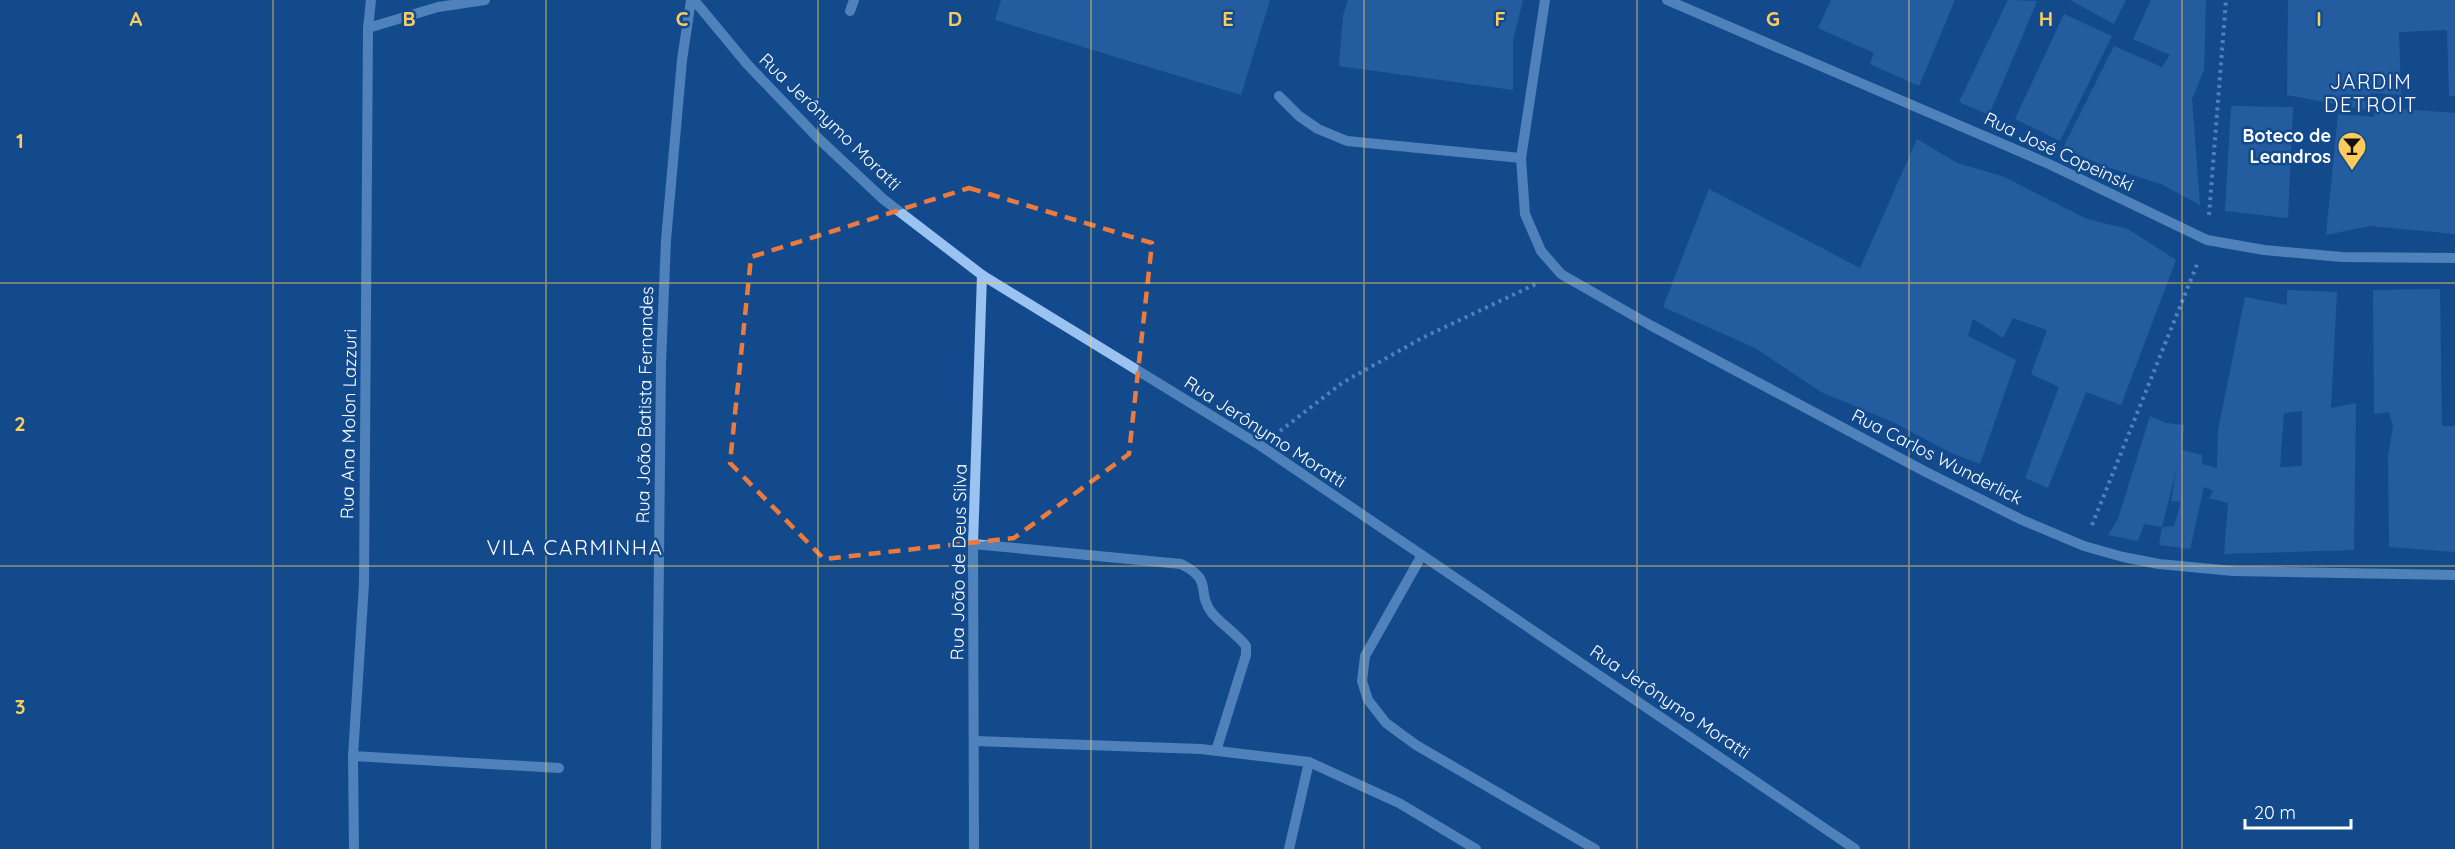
<svg xmlns="http://www.w3.org/2000/svg" width="2455" height="849" viewBox="0 0 2455 849" font-family="Quicksand,sans-serif">
<style>
.building{fill:#3b74b6;fill-rule:evenodd}
.lines{fill:none;stroke-linecap:round;stroke-linejoin:round}
.path{stroke:#9ac3f1;stroke-width:4;stroke-dasharray:3 4.5;stroke-linecap:butt}
.minor{stroke:#9ac3f1;stroke-width:10}
.marked{fill:none;stroke:#ed7a3d;stroke-width:4.5;stroke-dasharray:12 8;stroke-linejoin:round}
.grid{fill:none;stroke:#ffcc5b;stroke-width:1.5;stroke-opacity:0.55}
.labels{text-anchor:middle;stroke-width:5;stroke-linejoin:round;paint-order:stroke}
.street-label{font-size:18px;fill:#fff;stroke:#124a8d}
.poi-label{font-size:18px;font-weight:bold;fill:#fff;stroke:#124a8d;text-anchor:end}
.neighbourhood-label{font-size:20px;letter-spacing:1.5px;fill:#fff;stroke:#124a8d}
.quarter-label{font-size:21px;letter-spacing:1.5px;fill:#fff;stroke:#124a8d}
.grid-label{font-size:20px;text-anchor:middle;font-weight:bold;fill:#ffcc5b;stroke:#124a8d;stroke-width:5;stroke-linejoin:round;paint-order:stroke}
</style>
<rect width="100%" height="100%" fill="#124a8d"/>
<!-- building -->
<g class="building">
<path d="M1001 0H1270L1241 95 995 20Z"/>
<path d="M1348 0H1523L1513 40V90L1339 66 1343 16Z"/>
<path d="M1831 0H1955L1919 86 1870 64 1874 53 1818 28Z"/>
<path d="M2008 0 2037 1 1989 115 1959 102Z"/>
<path d="M2070 0H2126L2114 24Z"/>
<path d="M2151 0H2206L2204 70 2192 99 2200 205 2161 184 2104 166 2063 148 2114 46 2162 67 2170 55 2133 39Z"/>
<path d="M2288 0H2455V96H2449L2447 30 2399 32 2401 95 2371 93 2367 110 2287 95Z"/>
<path d="M2064 14 2112 36 2060 141 2015 119Z"/>
<path d="M2231 106 2293 107 2288 218 2225 211Z"/>
<path d="M2375 107 2455 113V234L2370 226 2326 235 2338 114 2374 117Z"/>
<path d="M1917 139 1957 163 2002 176 2087 219 2128 229 2176 260 2121 405 2086 392 2048 488 2025 478 2059 387 2031 374 2047 330 2013 318 2003 338 1973 319 1968 336 2016 360 1980 464 1951 453 1895 423 1821 392 1755 348 1663 307 1709 189 1860 268Z"/>
<path d="M2440 289 2442 426H2455V552L2389 547 2388 456 2393 426 2389 412 2374 414 2373 290Z"/>
<path d="M2287 290 2337 292 2331 408 2356 403 2354 550 2224 554 2228 503 2209 498 2213 491 2204 487 2190 549 2159 545 2162 527 2174 526 2181 502 2171 501 2177 467 2162 527 2144 524 2138 541 2108 535 2118 519 2150 416 2166 423 2184 425 2182 450 2202 455V464L2217 468 2218 430 2245 297 2287 305ZM2302 411V466L2280 467 2284 413Z"/>
</g>
<g class="lines">
<!-- path -->
<g class="path">
<path d="M2209 215 2226 0"/>
<path d="M1280 431 1342 383 1422 338 1538 283"/>
<path d="M2092 525 2198 262"/>
</g>
<!-- minor -->
<g class="minor">
<path d="M694 0 747 64 818 138 883 199 982 275 1261 446 1855 849"/>
<path d="M1545 0 1521 158 1525 214 1541 251 1561 274 1650 325 1924 471 2022 520 2084 546 2123 557 2159 564 2233 571 2455 575"/>
<path d="M1667 0 2049 164 2207 240 2264 250 2342 257 2455 258"/>
<path d="M850 11 854 0"/>
<path d="M368 28 438 7 485 0"/>
<path d="M1279 96 1299 116 1318 129 1347 141 1521 158"/>
<path d="M973 544 1181 564C1215 581 1195 591 1212 613 1222 625 1236 633 1246 646V655L1216 751"/>
<path d="M1422 555 1365 656 1362 681 1368 700 1386 723 1416 745 1595 849"/>
<path d="M975 741 1201 749 1309 762 1399 803 1476 849"/>
<path d="M353 756 559 768"/>
<path d="M354 849 353 756 364 584 368 28 371 0"/>
<path d="M656 849 661 362 666 240 682 60 691 0"/>
<path d="M974 849 973 544 982 275"/>
<path d="M1289 849 1309 762"/>
</g>
</g>
<!-- marked area -->
<path d="M0 0H2455V849H0ZM969 188 1152 243 1129 454 1014 538 824 559 730 463 751 257Z" fill="#124a8d" fill-opacity=".55" fill-rule="evenodd"/>
<path class="marked" d="M969 188 1152 243 1129 454 1014 538 824 559 730 463 751 257Z"/>
<!-- grid -->
<path class="grid" d="M273 0V849M546 0V849M818 0V849M1091 0V849M1364 0V849M1637 0V849M1909 0V849M2182 0V849M0 283H2455M0 566H2455"/>
<!-- icons -->
<defs>
<g id="bar-pin" transform="scale(1.5)"><path d="M0 17L-7.5 6A9.5 9.5 0 1 1 7.5 6Z" fill="#ffcc5b" stroke="#124a8d"/><path d="M-6-5H6L.8 .8V4.5H3.5V6h-7V4.5H-.8V.8Z" fill="#111"/></g>
</defs>
<g fill-rule="evenodd">
<use href="#bar-pin" x="2352" y="146"/>
</g>
<g class="labels">
<!-- street labels -->
<g class="street-label">
<text transform="translate(830 122) rotate(44)" y="6">Rua Jerônymo Moratti</text>
<text transform="translate(2059 152) rotate(25)" y="6">Rua José Copeinski</text>
<text transform="translate(645 405) rotate(-89)" y="6">Rua João Batista Fernandes</text>
<text transform="translate(349 424) rotate(-89)" y="6">Rua Ana Molon Lazzuri</text>
<text transform="translate(1265 432) rotate(33)" y="6">Rua Jerônymo Moratti</text>
<text transform="translate(1937 457) rotate(27)" y="6">Rua Carlos Wunderlick</text>
<text transform="translate(959 562) rotate(-89)" y="6">Rua João de Deus Silva</text>
<text transform="translate(1670 702) rotate(34)" y="6">Rua Jerônymo Moratti</text>
</g>
<!-- poi labels -->
<g class="poi-label">
<text x="2331" y="142">Boteco de<tspan x="2331" dy="21">Leandros</tspan></text>
</g>
<!-- neighbourhood labels -->
<g class="neighbourhood-label">
<text x="2371" y="89">JARDIM<tspan x="2371" dy="23">DETROIT</tspan></text>
</g>
<!-- quarter labels -->
<g class="quarter-label">
<text x="575" y="555">VILA CARMINHA</text>
</g>
</g>
<g class="grid-label">
<text x="136" y="26">A</text>
<text x="409" y="26">B</text>
<text x="682" y="26">C</text>
<text x="955" y="26">D</text>
<text x="1228" y="26">E</text>
<text x="1500" y="26">F</text>
<text x="1773" y="26">G</text>
<text x="2046" y="26">H</text>
<text x="2319" y="26">I</text>
<text x="20" y="148">1</text>
<text x="20" y="431">2</text>
<text x="20" y="714">3</text>
</g>
<!-- scale -->
<path d="M2245 819v9h106v-9" fill="none" stroke="#ffffff" stroke-width="3"/>
<text x="2254" y="819" font-size="18" fill="#ffffff" stroke="#124a8d" stroke-width="4.5" paint-order="stroke">20 m</text>
</svg>
